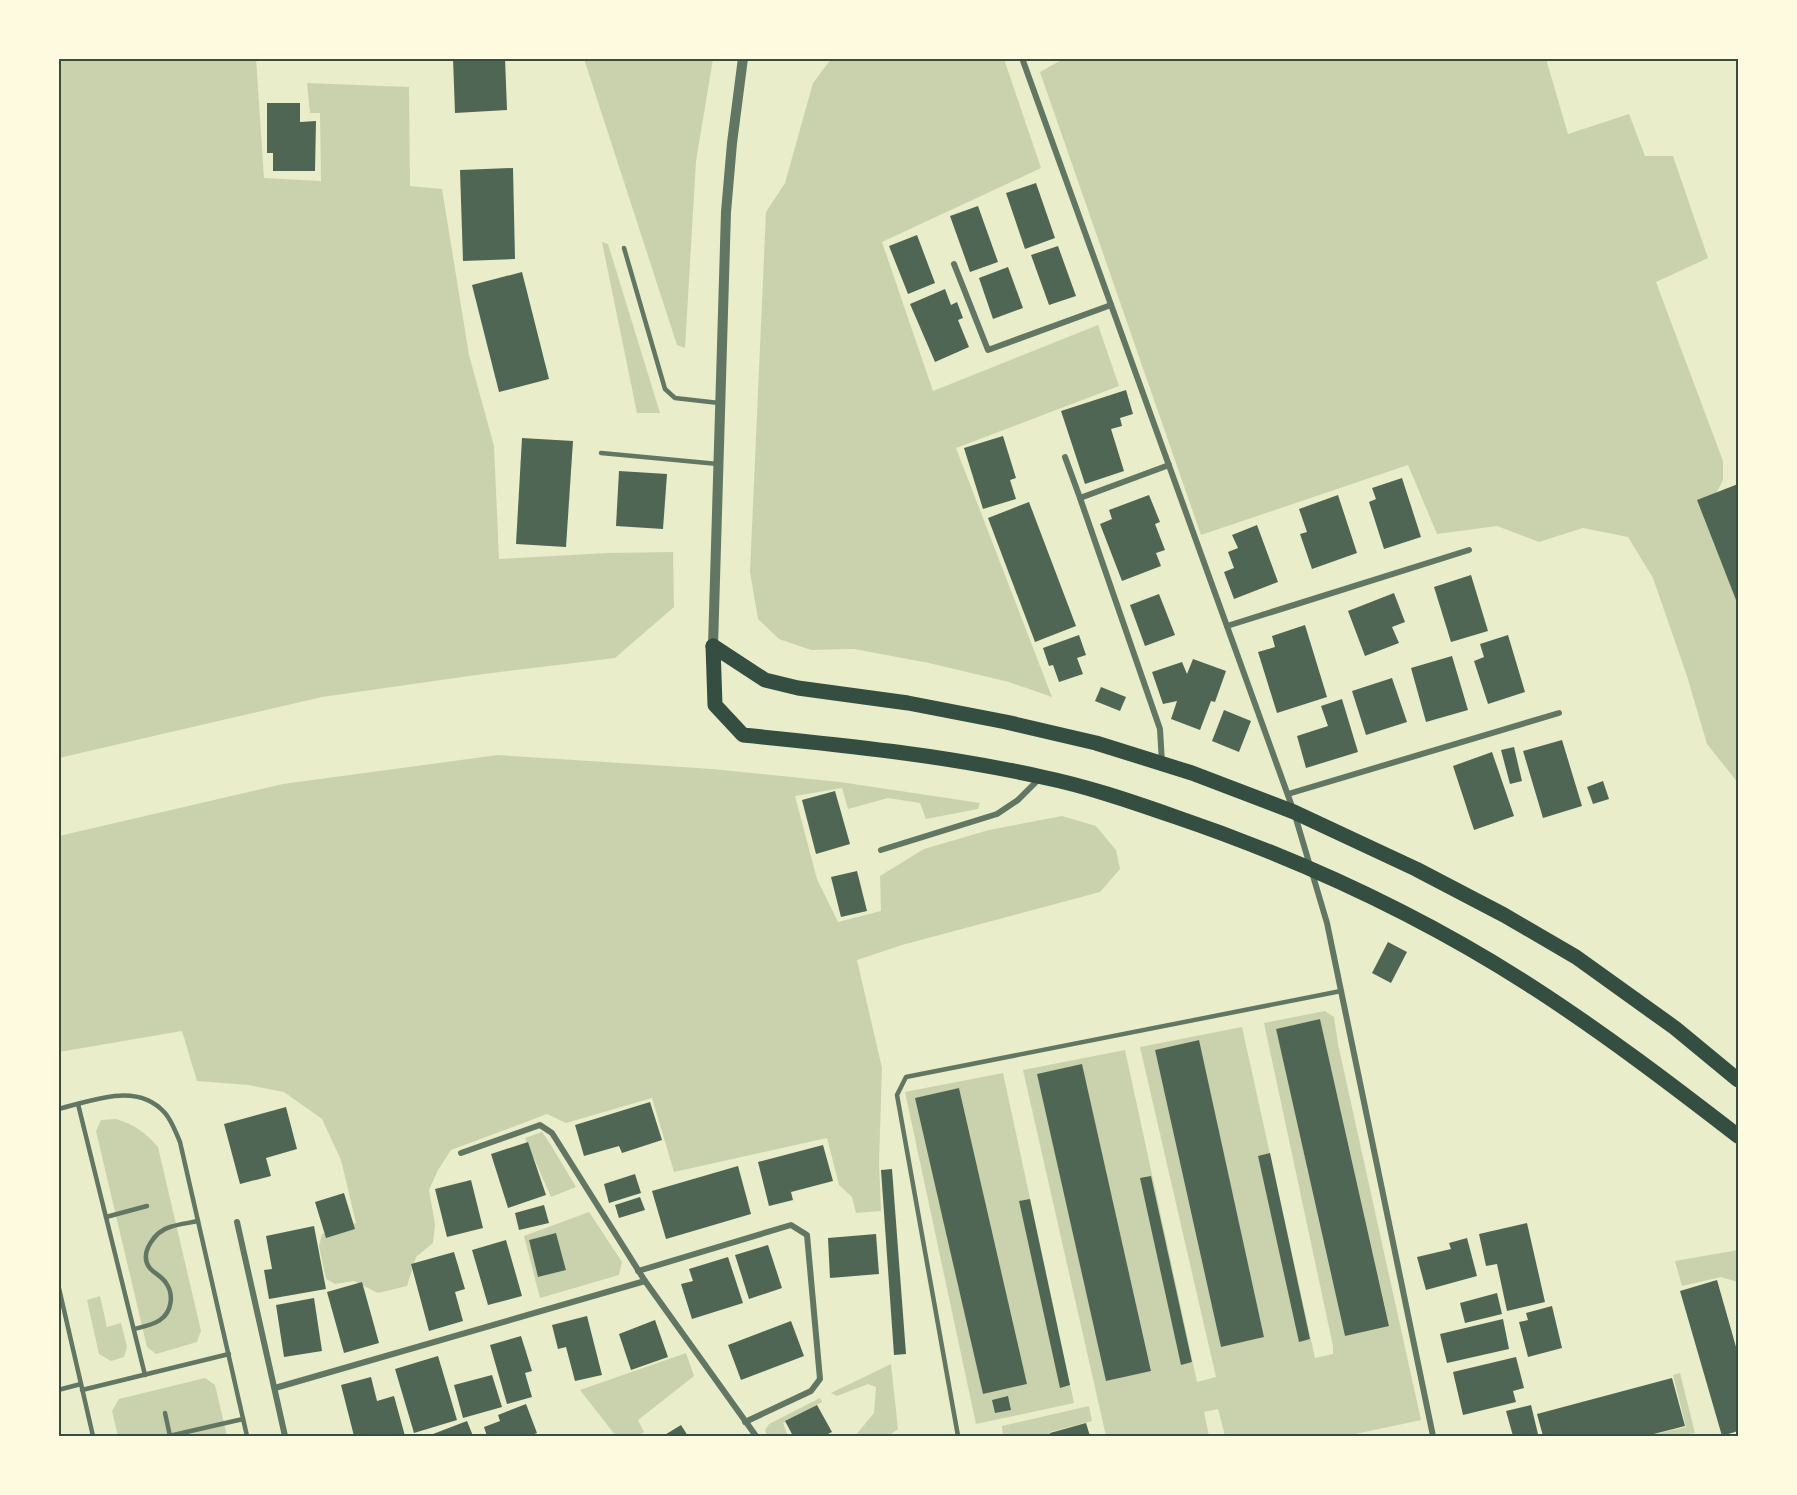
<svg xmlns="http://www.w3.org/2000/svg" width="1797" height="1495" viewBox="0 0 1797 1495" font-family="'Golos Text',sans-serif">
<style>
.green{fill:#cad2ad;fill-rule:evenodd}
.building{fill:#4f6655}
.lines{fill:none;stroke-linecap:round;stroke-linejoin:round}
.service{stroke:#617663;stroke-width:4.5}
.minor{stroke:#617663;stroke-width:6}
.tertiary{stroke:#617663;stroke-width:10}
.primary{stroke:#344e41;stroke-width:15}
.neatline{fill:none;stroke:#344e41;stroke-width:2}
</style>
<rect width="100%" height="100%" fill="#e9edc9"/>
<!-- green -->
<g class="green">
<path d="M1065 58 1546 59 1568 134 1629 114 1645 156H1673L1708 258 1656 282 1723 461V480L1706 513 1738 596V783L1707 744 1687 676 1653 578 1628 537 1583 528 1539 542 1497 526 1437 534 1408 465 1201 535 1040 72Z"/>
<path d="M58 59H256L264 178 321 181 320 113H310L307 83 409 87 410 186 442 189 469 355 494 446 499 559 607 553 673 552 674 607 615 658 476 675 322 697 59 758Z"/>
<path d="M584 59H713L696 161 685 348 677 345Z"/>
<path d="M831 59H1004L1041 168 882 242 933 391 1098 325 1119 386 956 448 1052 697 1009 682 929 663 854 649 811 650 779 639 758 619 750 572 766 212 785 183 813 83Z"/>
<path d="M602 242 608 244 660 413H637Z"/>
<path d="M498 755 712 769 840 782 980 803 978 809 926 819 920 803 888 798 848 809 842 788 795 796 817 879 838 922 881 911 880 876 924 849 989 830 1062 816 1096 826 1116 850 1120 869 1100 892 902 945 857 960 882 1068 879 1162 881 1211 856 1213 852 1197 839 1185 827 1138 674 1172 652 1098 566 1123 547 1114 451 1150 438 1170 429 1190 435 1224 433 1243 416 1257 407 1286 378 1293 354 1281 335 1284 326 1279 319 1246 322 1234 356 1223 341 1160 322 1119 284 1092 248 1085 197 1081 182 1031 59 1052V836L283 784Z"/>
<path d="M1325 1011 1334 1017 1338 1044 1421 1420 1346 1436H1225L1218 1409 1204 1412 1209 1436H1106L1023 1070 1125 1050 1197 1382 1216 1377 1140 1047 1242 1027 1315 1358 1333 1354V1346L1264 1023ZM1320 1019 1389 1325 1345 1336 1276 1029ZM1198 1040 1264 1337 1221 1347 1155 1050ZM1082 1065 1151 1370 1107 1381H1106Z"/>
<path d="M1003 1073 1074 1403 976 1424 905 1092ZM959 1088 1027 1384 983 1394 916 1098Z"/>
<path d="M116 1119C135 1125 145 1132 158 1147L201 1331 197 1342 156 1354 147 1347 96 1131 101 1120Z"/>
<path d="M542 1132 549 1142 576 1187 551 1197 525 1138Z"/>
<path d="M589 1212 622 1262 619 1275 540 1298 524 1236ZM556 1233 566 1269 539 1277 529 1240Z"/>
<path d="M1738 1250V1282L1721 1277 1682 1286 1675 1261Z"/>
<path d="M100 1296 107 1327 121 1323 127 1347 124 1357 111 1361 99 1354 87 1300Z"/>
<path d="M686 1353 694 1376 638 1420 644 1432 638 1436H616L580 1390Z"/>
<path d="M891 1364 898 1429 888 1436H855L874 1413 876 1387 868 1384 837 1396 831 1393Z"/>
<path d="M1680 1373 1695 1433 1680 1436H1656L1655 1434 1686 1427 1673 1375Z"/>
<path d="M205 1378 215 1385 227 1436H118L112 1411 119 1399Z"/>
<path d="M820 1398 822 1402 783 1423 788 1436H767L765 1430 769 1424Z"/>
<path d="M1089 1406 1092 1421 1050 1432 1051 1436H1003L1002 1426Z"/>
</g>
<!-- building -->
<g class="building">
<path d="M453 58H505L507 110 455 113Z"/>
<path d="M267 103H300V122L316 121 315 171H273V153H267Z"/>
<path d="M513 168 515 259 463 261 460 170Z"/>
<path d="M1036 183 1055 238 1025 249 1006 193Z"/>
<path d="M978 206 998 262 970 272 950 216Z"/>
<path d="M917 235 935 283 908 294 889 246Z"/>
<path d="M1058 246 1076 296 1049 305 1031 255Z"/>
<path d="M1008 267 1023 308 993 319 979 278Z"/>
<path d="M522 272 549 379 499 392 472 285Z"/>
<path d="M945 289 951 305 957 302 963 318 958 320 969 347 935 362 910 304Z"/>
<path d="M1126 390 1133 414 1120 418 1122 426 1111 429 1124 471 1085 484 1061 411Z"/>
<path d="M1003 436 1016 478 1010 480 1016 499 983 509 964 448Z"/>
<path d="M522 438 573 441 566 547 516 544Z"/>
<path d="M619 471 667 474 663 529 616 526Z"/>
<path d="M1402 478 1421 537 1384 549 1369 502 1376 499 1372 488Z"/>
<path d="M1738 484V605L1697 500Z"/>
<path d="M1149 495 1160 522 1155 524 1165 550 1156 553 1161 566 1122 581 1100 524 1112 519 1109 510Z"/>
<path d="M1338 495 1357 553 1312 569 1300 534 1307 532 1299 509Z"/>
<path d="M1029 502 1076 626 1035 642 988 518Z"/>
<path d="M1257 525 1278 582 1234 599 1224 572 1234 568 1228 552 1238 548 1232 535Z"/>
<path d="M1471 575 1488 631 1451 642 1434 587Z"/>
<path d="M1394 593 1405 622 1392 627 1399 643 1365 656 1348 611Z"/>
<path d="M1159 594 1175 635 1145 646 1130 605Z"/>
<path d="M1305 625 1327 697 1277 713 1258 652 1275 647 1272 636Z"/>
<path d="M1079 635 1086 655 1077 658 1083 674 1059 682 1053 665 1049 666 1043 648Z"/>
<path d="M1508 635 1525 692 1488 704 1474 661 1484 657 1480 644Z"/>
<path d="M1452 656 1468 710 1426 722 1411 668Z"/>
<path d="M1193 659 1226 671 1215 702 1211 701 1200 730 1171 719 1177 701 1163 704 1152 672 1182 662 1187 674Z"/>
<path d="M1392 678 1407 722 1366 735 1352 691Z"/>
<path d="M1101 687 1126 697 1120 711 1095 701Z"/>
<path d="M1342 699 1358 752 1306 768 1297 736 1328 726 1321 706Z"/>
<path d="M1224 710 1251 721 1239 752 1212 741Z"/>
<path d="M1562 740 1582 806 1543 818 1523 751Z"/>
<path d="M1514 747 1522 781 1510 784 1501 750Z"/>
<path d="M1492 752 1514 816 1474 830 1453 766Z"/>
<path d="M1603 781 1609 799 1593 804 1587 787Z"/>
<path d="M835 791 850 844 816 854 802 800Z"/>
<path d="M857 871 867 911 841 917 831 877Z"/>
<path d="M1388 942 1407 952 1391 983 1372 973Z"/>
<path d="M1320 1019 1389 1326 1345 1336 1276 1029Z"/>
<path d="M1199 1040 1264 1337 1221 1347 1155 1050Z"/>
<path d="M1082 1064 1151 1371 1106 1381 1037 1074Z"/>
<path d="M959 1088 1027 1384 983 1394 915 1098Z"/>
<path d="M650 1102 662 1140 622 1153 619 1146 584 1156 575 1125Z"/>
<path d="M286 1107 297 1149 266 1158 271 1176 240 1184 224 1124Z"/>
<path d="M528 1142 546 1195 508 1208 491 1154Z"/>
<path d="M823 1145 833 1181 791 1192 793 1200 769 1206 758 1162Z"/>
<path d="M1270 1153 1310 1339 1299 1342 1258 1156Z"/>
<path d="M738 1166 751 1214 666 1239 652 1191Z"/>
<path d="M892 1169 906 1354 894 1355 881 1170Z"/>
<path d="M635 1174 641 1193 609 1203 604 1184Z"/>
<path d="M1151 1176 1192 1362 1181 1365 1140 1178Z"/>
<path d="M471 1180 483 1228 447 1237 435 1189Z"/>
<path d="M344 1193 355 1229 326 1238 315 1202Z"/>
<path d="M640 1197 645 1210 619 1218 615 1205Z"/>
<path d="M1030 1199 1070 1385 1060 1388 1019 1201Z"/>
<path d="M544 1205 549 1223 519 1230 515 1213Z"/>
<path d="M1527 1223 1545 1302 1507 1311 1497 1264 1486 1266 1479 1234Z"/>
<path d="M314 1226 326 1289 269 1299 264 1270 272 1269 266 1236Z"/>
<path d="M556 1233 566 1270 538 1277 529 1240Z"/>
<path d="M876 1234 879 1274 830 1278 828 1238Z"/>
<path d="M1467 1238 1477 1276 1426 1290 1417 1257 1451 1249 1449 1243Z"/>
<path d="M506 1240 522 1296 488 1305 472 1250Z"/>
<path d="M768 1245 782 1288 749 1299 735 1255Z"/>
<path d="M454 1252 465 1289 455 1292 463 1321 429 1331 411 1264Z"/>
<path d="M728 1257 743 1303 692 1319 681 1284 693 1281 689 1269Z"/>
<path d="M1717 1280 1738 1354V1431L1722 1436 1680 1291Z"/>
<path d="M362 1282 379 1343 344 1353 327 1292Z"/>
<path d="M1497 1293 1502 1314 1465 1323 1460 1303Z"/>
<path d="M314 1298 322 1351 284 1357 276 1305Z"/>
<path d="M1552 1306 1562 1348 1528 1357 1519 1322 1528 1320 1526 1313Z"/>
<path d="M587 1316 602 1375 575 1381 566 1347 558 1349 552 1325Z"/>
<path d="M1503 1319 1509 1349 1447 1363 1440 1334Z"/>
<path d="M655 1320 668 1357 631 1370 619 1334Z"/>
<path d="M791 1321 804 1356 741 1380 728 1345Z"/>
<path d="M521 1336 532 1371 525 1373 532 1397 507 1404 490 1345Z"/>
<path d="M438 1356 457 1420 414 1433 395 1369Z"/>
<path d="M1516 1357 1524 1388 1513 1391 1516 1402 1463 1415 1453 1372Z"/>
<path d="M492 1375 502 1407 463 1418 454 1385Z"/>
<path d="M371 1377 377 1401 394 1396 405 1436H354L341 1385Z"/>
<path d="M1672 1378 1685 1426 1646 1436H1543L1537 1414Z"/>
<path d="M1008 1396 1011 1410 995 1413 992 1400Z"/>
<path d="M526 1404 537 1433 529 1436H487L484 1427 500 1421 498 1415Z"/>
<path d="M817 1405 832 1432 824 1436H793L785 1421Z"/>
<path d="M1531 1405 1538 1434 1513 1436 1506 1411Z"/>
<path d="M467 1421 473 1436H434L433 1434Z"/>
<path d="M1086 1423 1090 1436H1051L1050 1433Z"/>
<path d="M681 1425 688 1436H663Z"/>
</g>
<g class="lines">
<!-- service -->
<g class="service">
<path d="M624 248 665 389 675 398 719 403"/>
<path d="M601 453 718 464"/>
<path d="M78 1104 145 1375"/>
<path d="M58 1109C93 1101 137 1081 165 1113 172 1121 176 1133 180 1142L247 1436"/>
<path d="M106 1217 147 1206"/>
<path d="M58 1284 93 1436"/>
<path d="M134 1329C142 1327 153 1325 160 1320 172 1312 174 1294 166 1283 162 1276 153 1273 149 1267 139 1252 156 1231 170 1227 179 1224 189 1223 198 1221"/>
<path d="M58 1390 81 1384"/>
<path d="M82 1390 229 1354"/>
<path d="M165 1413 170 1436"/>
<path d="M169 1436 243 1419"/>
<path d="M958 1436 897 1095 906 1077 1341 991"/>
</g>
<!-- minor -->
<g class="minor">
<path d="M1022 58 1294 812 1327 923 1433 1436"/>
<path d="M954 264 988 350 1111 305"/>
<path d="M1065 457 1080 498"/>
<path d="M1227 626 1469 550"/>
<path d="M1162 763 1160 729 1080 498 1169 465"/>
<path d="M1288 794 1559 713"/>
<path d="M881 850 997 814 1018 800 1039 779"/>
<path d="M461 1153 540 1125 552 1133 645 1281 756 1436"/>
<path d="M237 1222 285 1436"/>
<path d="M638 1271 791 1225 807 1235 820 1379 811 1391 745 1422"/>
<path d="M275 1388 645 1281"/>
</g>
<!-- tertiary -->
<path class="tertiary" d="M713 646 726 212 732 143 743 58"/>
<!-- primary -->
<g class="primary">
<path d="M713 646 715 705 743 735C843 745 943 755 1042 777 1086 786 1130 801 1173 816 1300 859 1421 915 1534 988 1605 1034 1672 1085 1738 1136"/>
<path d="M713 646 765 680 798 688 908 703 1006 722 1096 743 1192 773 1294 812 1416 869 1504 915 1576 957 1675 1028 1738 1080"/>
</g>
</g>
<!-- border -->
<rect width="1797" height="1495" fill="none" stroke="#fefae0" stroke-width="120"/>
<rect x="60" y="60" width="1677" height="1375" class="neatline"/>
</svg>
